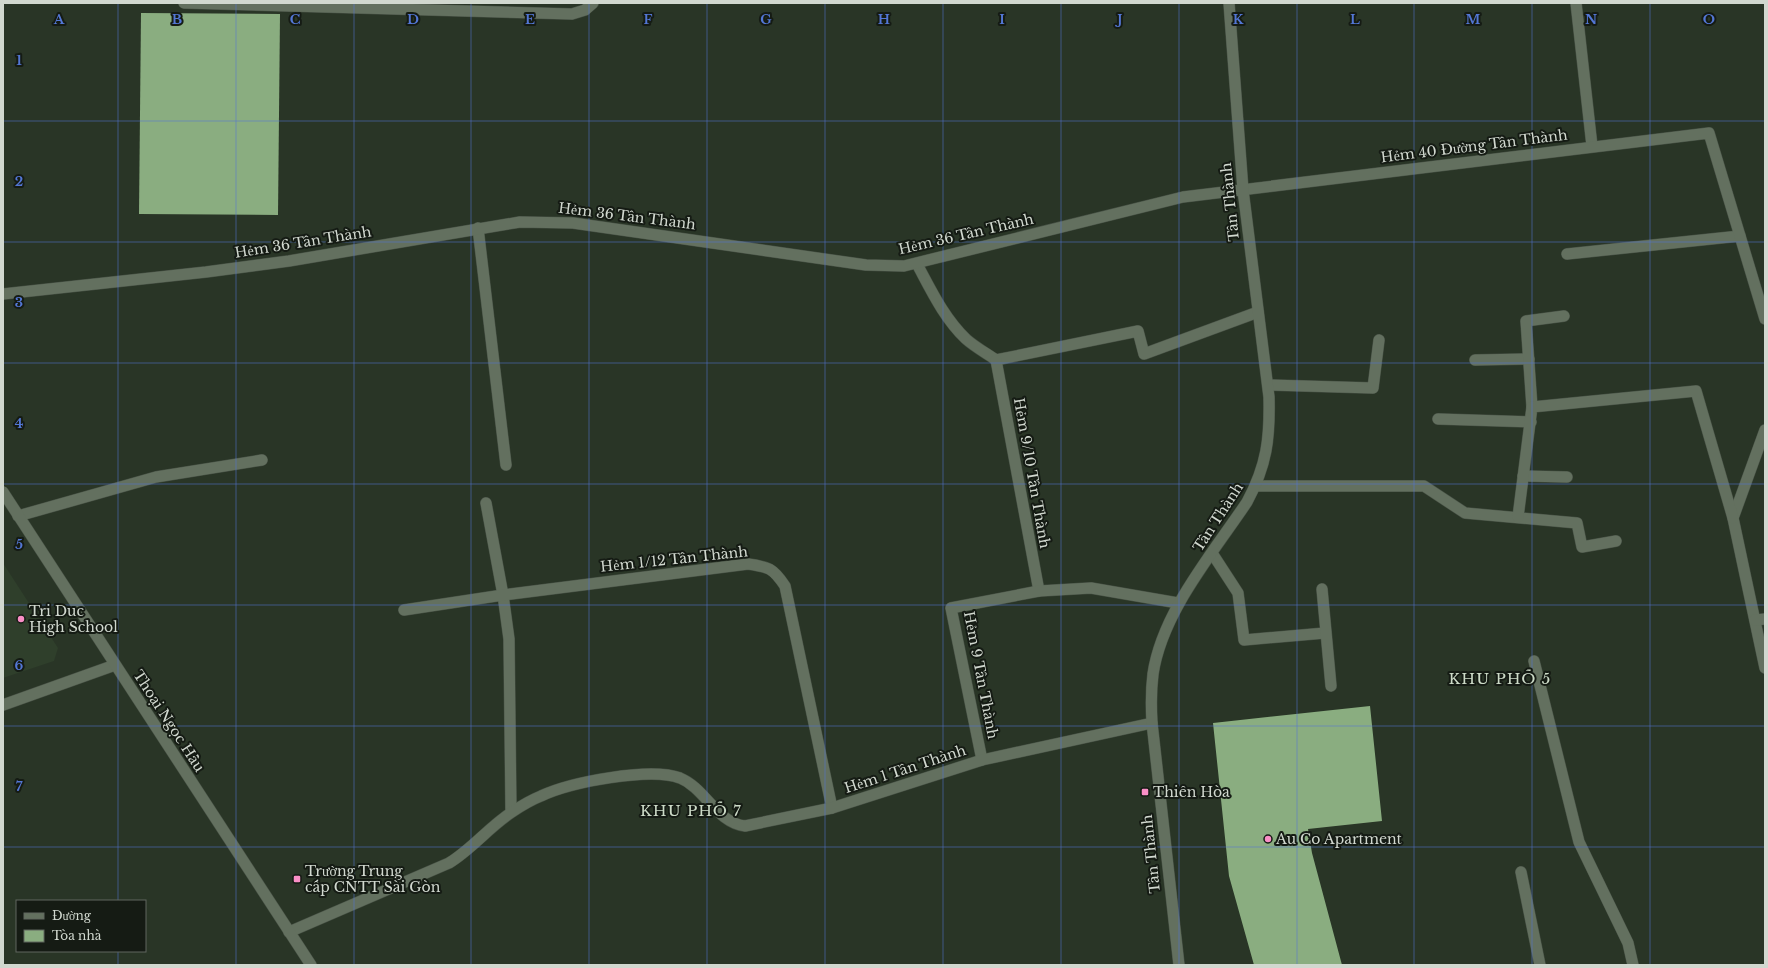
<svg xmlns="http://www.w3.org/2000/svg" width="1768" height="968" viewBox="0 0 1768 968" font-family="'Libre Baskerville',serif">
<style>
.built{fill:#2f3f2b}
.building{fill:#8aad80}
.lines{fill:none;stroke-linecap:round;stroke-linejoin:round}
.service-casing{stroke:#475145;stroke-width:12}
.minor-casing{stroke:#475145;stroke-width:12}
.tertiary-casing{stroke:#475145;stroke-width:12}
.secondary-casing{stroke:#475145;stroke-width:12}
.service{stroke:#63705f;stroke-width:11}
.minor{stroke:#63705f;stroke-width:11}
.tertiary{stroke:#63705f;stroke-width:11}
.secondary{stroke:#63705f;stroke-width:11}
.grid{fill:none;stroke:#5377d5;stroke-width:1;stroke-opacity:0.55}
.poi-dot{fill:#fa8fc6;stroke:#151b14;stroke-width:1.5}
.labels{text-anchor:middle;stroke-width:4;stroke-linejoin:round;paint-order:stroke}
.street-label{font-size:14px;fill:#d1d8cf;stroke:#151b14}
.poi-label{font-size:14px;fill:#d1d8cf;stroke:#151b14;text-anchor:start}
.neighbourhood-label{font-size:15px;letter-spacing:1px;fill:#cddbc8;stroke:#151b14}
.grid-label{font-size:13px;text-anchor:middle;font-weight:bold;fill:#5377d5;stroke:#151b14;stroke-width:4;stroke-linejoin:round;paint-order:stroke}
</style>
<rect width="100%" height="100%" fill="#293526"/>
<!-- built -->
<path class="built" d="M3 563 58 648 54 661 3 678Z"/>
<!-- building -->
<g class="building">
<path d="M141 13 280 14 278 215 139 214Z"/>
<path d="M1370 706 1382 821 1308 829 1312 853 1342 965H1254L1229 876 1213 723Z"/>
</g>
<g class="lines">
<!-- service casing -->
<g class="service-casing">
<g id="service">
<path d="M1576 3 1592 146"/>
<path d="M478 228 506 465"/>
<path d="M1567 254 1740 236"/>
<path d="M917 264C931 290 944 318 966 339 975 347 986 353 996 360L1138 331 1144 354 1258 312"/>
<path d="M3 294 206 272 289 261 520 222 573 223 866 265 904 266 1183 197 1709 133 1765 319"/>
<path d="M996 360 1039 591"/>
<path d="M1475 360 1529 359"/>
<path d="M1268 385 1373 388 1379 340"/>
<path d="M1532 407 1526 321 1564 316"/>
<path d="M1438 419 1531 422"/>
<path d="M1765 430 1733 518 1765 668"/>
<path d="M1523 476 1567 477"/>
<path d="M1256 486H1424L1465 513 1577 523 1582 547 1616 541"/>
<path d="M486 503 503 595 509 639 511 812"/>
<path d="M18 516 156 477 262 460"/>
<path d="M1518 517 1532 407 1696 391 1733 518"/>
<path d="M1212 553 1238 593 1244 640 1325 633"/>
<path d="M1322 589 1331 686"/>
<path d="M404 610 503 595 748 564C769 567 773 568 785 586L832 808"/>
<path d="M1755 620 1765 619"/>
<path d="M1534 661 1579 842 1628 943 1633 965"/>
<path d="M982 760 951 608 1039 591 1091 588 1178 603"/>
<path d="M1521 872 1540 965"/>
<path d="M289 932 449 863C472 849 489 827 512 812 521 806 531 800 541 796 571 782 650 767 680 778 705 788 717 823 745 826L832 808 982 760 1152 723"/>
</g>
</g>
<!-- minor casing -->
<g class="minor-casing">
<path id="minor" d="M184 3 572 14 585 10 593 3"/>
</g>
<!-- tertiary casing -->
<g class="tertiary-casing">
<g id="tertiary">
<path d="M3 705 115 665"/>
<path d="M1179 965 1152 723C1151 706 1151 690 1153 674 1162 612 1213 553 1247 502 1267 465 1270 438 1269 397L1243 190 1229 3"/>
</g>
</g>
<!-- secondary casing -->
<g class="secondary-casing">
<path id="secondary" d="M3 492 311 965"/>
</g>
<!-- service -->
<use href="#service" class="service"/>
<!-- minor -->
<use href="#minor" class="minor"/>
<!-- tertiary -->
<use href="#tertiary" class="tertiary"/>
<!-- secondary -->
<use href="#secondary" class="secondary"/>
</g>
<!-- grid -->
<path class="grid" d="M118 3V901M236 3V965M354 3V965M471 3V965M589 3V965M707 3V965M825 3V965M943 3V965M1061 3V965M1179 3V965M1297 3V965M1414 3V965M1532 3V965M1650 3V965M3 121H1765M3 242H1765M3 363H1765M3 484H1765M3 605H1765M3 726H1765M3 847H1765M118 951V965"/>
<!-- markers -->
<g class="poi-dot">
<circle cx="21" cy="619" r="4"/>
<rect x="1141" y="788" width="8" height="8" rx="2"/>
<circle cx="1268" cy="839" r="4"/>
<rect x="293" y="875" width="8" height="8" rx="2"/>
</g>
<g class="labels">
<!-- street labels -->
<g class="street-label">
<text transform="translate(1474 146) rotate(-7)" y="5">Hẻm 40 Đường Tân Thành</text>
<text transform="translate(1230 202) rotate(-96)" y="5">Tân Thành</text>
<text transform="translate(627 216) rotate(7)" y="5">Hẻm 36 Tân Thành</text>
<text transform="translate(966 234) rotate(-13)" y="5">Hẻm 36 Tân Thành</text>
<text transform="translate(303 242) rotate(-9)" y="5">Hẻm 36 Tân Thành</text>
<text transform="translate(1032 473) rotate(80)" y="5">Hẻm 9/10 Tân Thành</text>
<text transform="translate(1218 517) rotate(-57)" y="5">Tân Thành</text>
<text transform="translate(674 559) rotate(-6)" y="5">Hẻm 1/12 Tân Thành</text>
<text transform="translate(981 675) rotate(79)" y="5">Hẻm 9 Tân Thành</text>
<text transform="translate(169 721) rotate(57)" y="5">Thoại Ngọc Hầu</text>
<text transform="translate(905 769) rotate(-18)" y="5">Hẻm 1 Tân Thành</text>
<text transform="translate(1151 854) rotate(-96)" y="5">Tân Thành</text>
</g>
<!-- poi labels -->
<g class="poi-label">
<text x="29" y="616">Tri Duc<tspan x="29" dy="16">High School</tspan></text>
<text x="1153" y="797">Thiên Hòa</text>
<text x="1276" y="844">Au Co Apartment</text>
<text x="305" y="876">Trường Trung<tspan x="305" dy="16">cấp CNTT Sài Gòn</tspan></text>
</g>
<!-- neighbourhood labels -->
<g class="neighbourhood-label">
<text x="1500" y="684">KHU PHỐ 5</text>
<text x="691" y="816">KHU PHỐ 7</text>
</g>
</g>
<g class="grid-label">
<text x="59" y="24">A</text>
<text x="177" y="24">B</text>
<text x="295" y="24">C</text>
<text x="413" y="24">D</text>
<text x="530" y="24">E</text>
<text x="648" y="24">F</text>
<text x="766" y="24">G</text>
<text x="884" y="24">H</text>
<text x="1002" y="24">I</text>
<text x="1120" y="24">J</text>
<text x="1238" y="24">K</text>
<text x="1355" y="24">L</text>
<text x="1473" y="24">M</text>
<text x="1591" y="24">N</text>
<text x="1709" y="24">O</text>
<text x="19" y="65">1</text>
<text x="19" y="186">2</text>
<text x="19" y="307">3</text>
<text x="19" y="428">4</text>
<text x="19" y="549">5</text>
<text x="19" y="670">6</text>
<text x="19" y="791">7</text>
</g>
<!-- border -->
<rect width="1768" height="968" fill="none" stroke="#d1d8cf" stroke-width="8"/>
<!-- legend -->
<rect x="16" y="900" width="130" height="52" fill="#151b14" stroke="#60675f"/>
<rect x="24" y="913" width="20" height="6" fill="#63705f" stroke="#60675f"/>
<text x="52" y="920" font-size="12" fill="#d1d8cf">Đường</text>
<rect x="24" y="930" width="20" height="12" fill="#8aad80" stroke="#60675f"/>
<text x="52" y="940" font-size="12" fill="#d1d8cf">Tòa nhà</text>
</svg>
